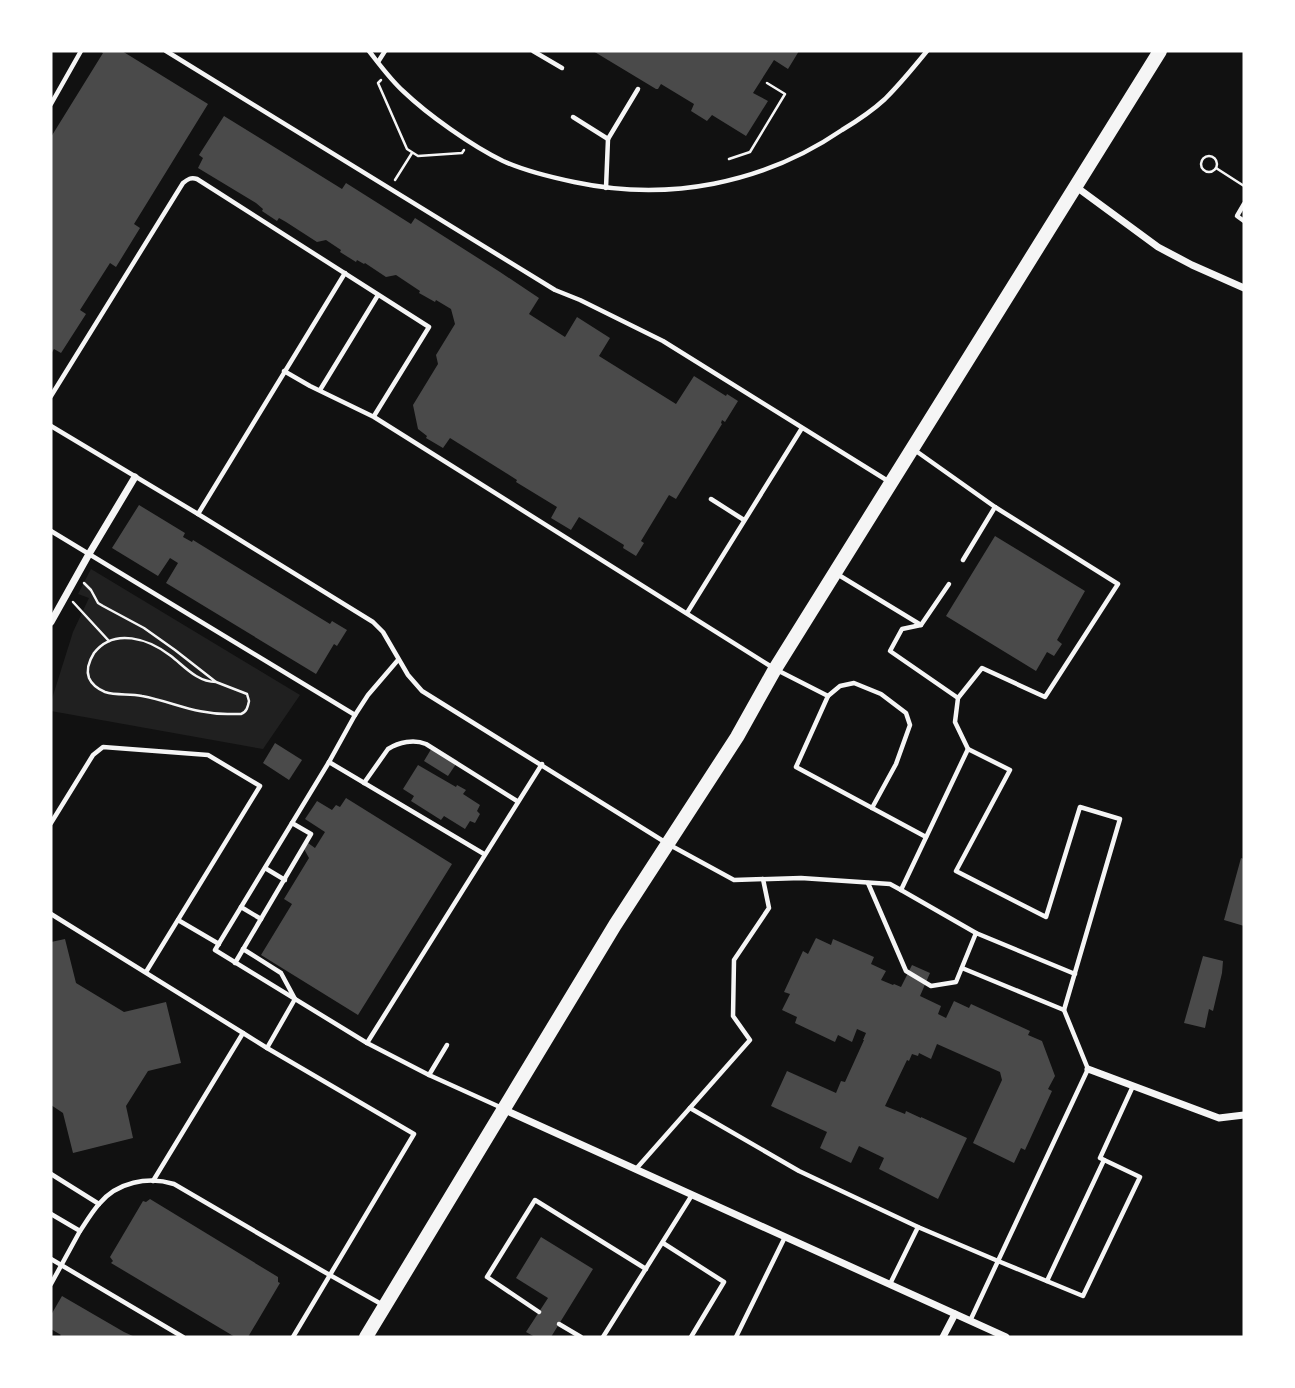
<svg xmlns="http://www.w3.org/2000/svg" width="1295" height="1388" viewBox="0 0 1295 1388" font-family="Barlow,sans-serif">
<style>
.green{fill:#202020}
.building{fill:#4a4a4a}
.lines{fill:none;stroke-linecap:round;stroke-linejoin:round}
.path{stroke:#f5f5f5;stroke-width:2.5}
.service{stroke:#f5f5f5;stroke-width:4.5}
.minor{stroke:#f5f5f5;stroke-width:7}
.primary{stroke:#f5f5f5;stroke-width:14}
</style>
<rect width="100%" height="100%" fill="#111"/>
<!-- green -->
<path class="green" d="M91 569 300 695 263 749 51 711V702L73 632 89 598 78 594Z"/>
<!-- building -->
<g class="building">
<path d="M100 51H122L208 104 134 224 140 228 116 267 110 263 80 310 86 314 61 353 54 349 51 354V137L103 53Z"/>
<path d="M593 51H799L788 69 774 60 753 93 768 101 746 136 712 115 707 121 691 111 694 104 661 84 658 89H656Z"/>
<path d="M224 116 342 189 346 183 411 224 415 218 500 272 539 298 529 314 565 337 577 317 610 338 599 356 676 404 694 376 726 396 727 394 738 401 725 422 722 420 721 423 722 424 676 499 669 495 641 541 644 543 636 556 623 548 624 545 579 517 571 530 551 518 557 507 516 482 517 480 450 438 443 448 426 438 427 436 418 429 413 405 438 364 436 355 455 324 451 309 436 300 435 302 419 293 420 291 396 275 386 277 365 263 364 264 357 260 356 262 340 252 341 250 326 240 317 242 286 222 279 218 277 221 262 211 263 209 256 203 198 168 203 158 199 155Z"/>
<path d="M139 505 185 533 183 537 192 542 193 540 330 624 332 621 347 630 337 646 334 644 316 674 166 583 178 563 170 558 158 576 112 548Z"/>
<path d="M995 536 1085 591 1057 640 1062 644 1054 656 1047 652 1036 671 946 616Z"/>
<path d="M275 743 302 760 289 780 263 763Z"/>
<path d="M433 746 458 761 448 776 424 761Z"/>
<path d="M418 765 456 787 457 785 466 790 463 794 480 805 477 811 480 814 475 823 470 821 465 829 444 816 441 820 411 801 414 796 403 789Z"/>
<path d="M346 798 452 864 358 1015 261 955 292 904 284 899 309 858 304 849 308 843 315 848 325 832 305 819 317 801 332 810 336 805 340 807Z"/>
<path d="M1241 858 1244 859V926L1224 920Z"/>
<path d="M816 938 831 945 833 939 874 957 871 964 886 971 881 980 893 985 894 984 901 987 912 965 930 973 920 996 941 1006 938 1014 946 1018 954 1001 969 1008 971 1004 1030 1031 1028 1035 1042 1041 1055 1076 1048 1089 1052 1091 1025 1150 1021 1148 1014 1163 973 1143 1002 1080 1000 1072 937 1044 931 1059 919 1053 918 1056 912 1054 909 1061 907 1060 885 1106 905 1114 906 1111 921 1118V1117L967 1138 938 1199 879 1169 884 1158 859 1146 851 1163 820 1148 827 1132 771 1106 787 1071 836 1093 841 1081 845 1082 864 1040H863L866 1033 857 1029 852 1042 838 1035 835 1042 795 1023 797 1017 782 1010 790 994 784 992 803 951 808 954Z"/>
<path d="M65 939 76 983 124 1012 166 1002 181 1063 148 1071 126 1106 133 1138 73 1153 63 1113 51 1105V942Z"/>
<path d="M1203 956 1223 961 1222 973 1213 1011 1209 1009 1205 1028 1184 1023Z"/>
<path d="M150 1199 278 1277V1282L280 1283 248 1337H235L111 1263 113 1261 110 1257 143 1201 146 1202Z"/>
<path d="M541 1237 593 1269 551 1337H535L526 1332 548 1298 516 1278Z"/>
<path d="M62 1296 124 1332 135 1337H59L61 1335 51 1329V1315Z"/>
</g>
<g class="lines">
<!-- path -->
<g class="path">
<path d="M381 80 378 83 407 149 418 156 462 153 464 150"/>
<circle cx="1209" cy="164" r="8"/>
<path d="M729 159 750 152 785 94 767 83"/>
<path d="M1216 168 1244 186"/>
<path d="M395 180 412 153"/>
<path d="M84 583 91 590 98 603 103 606 144 628 175 650 216 682 247 694 249 701C248 706 247 712 241 714 240 714 232 714 231 714 196 715 174 702 142 696 130 693 117 696 105 692 98 689 92 685 89 678 86 670 89 661 94 653 114 627 149 639 171 656 184 666 197 682 216 682"/>
<path d="M73 602 109 641"/>
</g>
<!-- service -->
<g class="service">
<path d="M166 51 555 290 580 300 663 341 888 481"/>
<path d="M369 51C380 65 390 79 403 91 428 115 472 146 503 161 525 171 550 177 574 182 668 202 763 184 842 130 857 121 872 111 885 99 900 84 914 67 927 51"/>
<path d="M533 51 562 68"/>
<path d="M378 62 385 51"/>
<path d="M51 104 81 51"/>
<path d="M573 117 608 139 638 89"/>
<path d="M606 188 608 139"/>
<path d="M1244 204 1237 216 1244 221"/>
<path d="M284 371 310 386 374 417 775 669 828 696 796 767 926 837"/>
<path d="M320 390 378 295"/>
<path d="M51 396 183 183C188 179 191 177 197 179L429 327 374 416"/>
<path d="M51 426 198 514 373 622 383 632 408 675 422 691 668 844 734 880 801 878 890 884 901 890 968 749 1010 770 956 871 1046 917 1080 807 1120 819 1064 1010 1088 1069 998 1261 1083 1296 1140 1177 1100 1158 1133 1086"/>
<path d="M916 451 995 507 1118 584 1045 697 982 668 958 698"/>
<path d="M711 499 744 520"/>
<path d="M198 514 345 273"/>
<path d="M51 531 355 715"/>
<path d="M963 560 995 507"/>
<path d="M837 574 921 625 902 629 890 651 958 698 955 722 968 749"/>
<path d="M687 613 802 428"/>
<path d="M921 625 949 584"/>
<path d="M398 660 368 695 355 715 329 762 215 950 367 1043 429 1075 502 1108"/>
<path d="M828 696 840 686 854 683 881 694 906 713 910 725 896 764 872 808"/>
<path d="M329 762 484 854"/>
<path d="M364 783 388 749C399 742 414 739 426 744L517 801"/>
<path d="M51 823 93 755 103 747 208 755 260 786 146 972"/>
<path d="M265 868 285 880"/>
<path d="M868 883 906 971 931 986 956 982 976 933 1075 974"/>
<path d="M901 890 976 933"/>
<path d="M241 907 261 919"/>
<path d="M51 914 243 1033"/>
<path d="M178 920 219 944"/>
<path d="M243 949 281 973 295 999 267 1048 414 1134 293 1337"/>
<path d="M235 963 311 834 292 823"/>
<path d="M962 968 1064 1010"/>
<path d="M367 1043 542 764"/>
<path d="M429 1075 447 1045"/>
<path d="M690 1108 799 1171 918 1227 890 1284"/>
<path d="M636 1169 750 1040 733 1016 734 960 769 908 763 879"/>
<path d="M51 1174 99 1204"/>
<path d="M153 1181 243 1033 267 1048"/>
<path d="M51 1214 80 1231C86 1222 92 1212 99 1204 117 1182 148 1176 174 1184L321 1270 383 1305"/>
<path d="M918 1227 998 1261 970 1321"/>
<path d="M663 1243 724 1282 691 1337"/>
<path d="M51 1259 183 1337"/>
<path d="M1047 1281 1104 1160"/>
<path d="M51 1284 80 1231"/>
<path d="M539 1312 487 1277 535 1200 646 1269"/>
<path d="M559 1324 581 1337"/>
<path d="M603 1337 692 1195"/>
<path d="M736 1337 785 1237"/>
</g>
<!-- minor -->
<g class="minor">
<path d="M1075 186 1158 247 1192 265 1244 288"/>
<path d="M51 622 89 554 135 477"/>
<path d="M1088 1069 1219 1118 1244 1115"/>
<path d="M505 1110 1006 1337"/>
<path d="M943 1337 955 1314"/>
</g>
<!-- primary -->
<path class="primary" d="M366 1337 615 925 737 737 775 669 1160 51"/>
</g>
<!-- border -->
<rect width="1295" height="1388" fill="none" stroke="#ffffff" stroke-width="105"/>
</svg>
